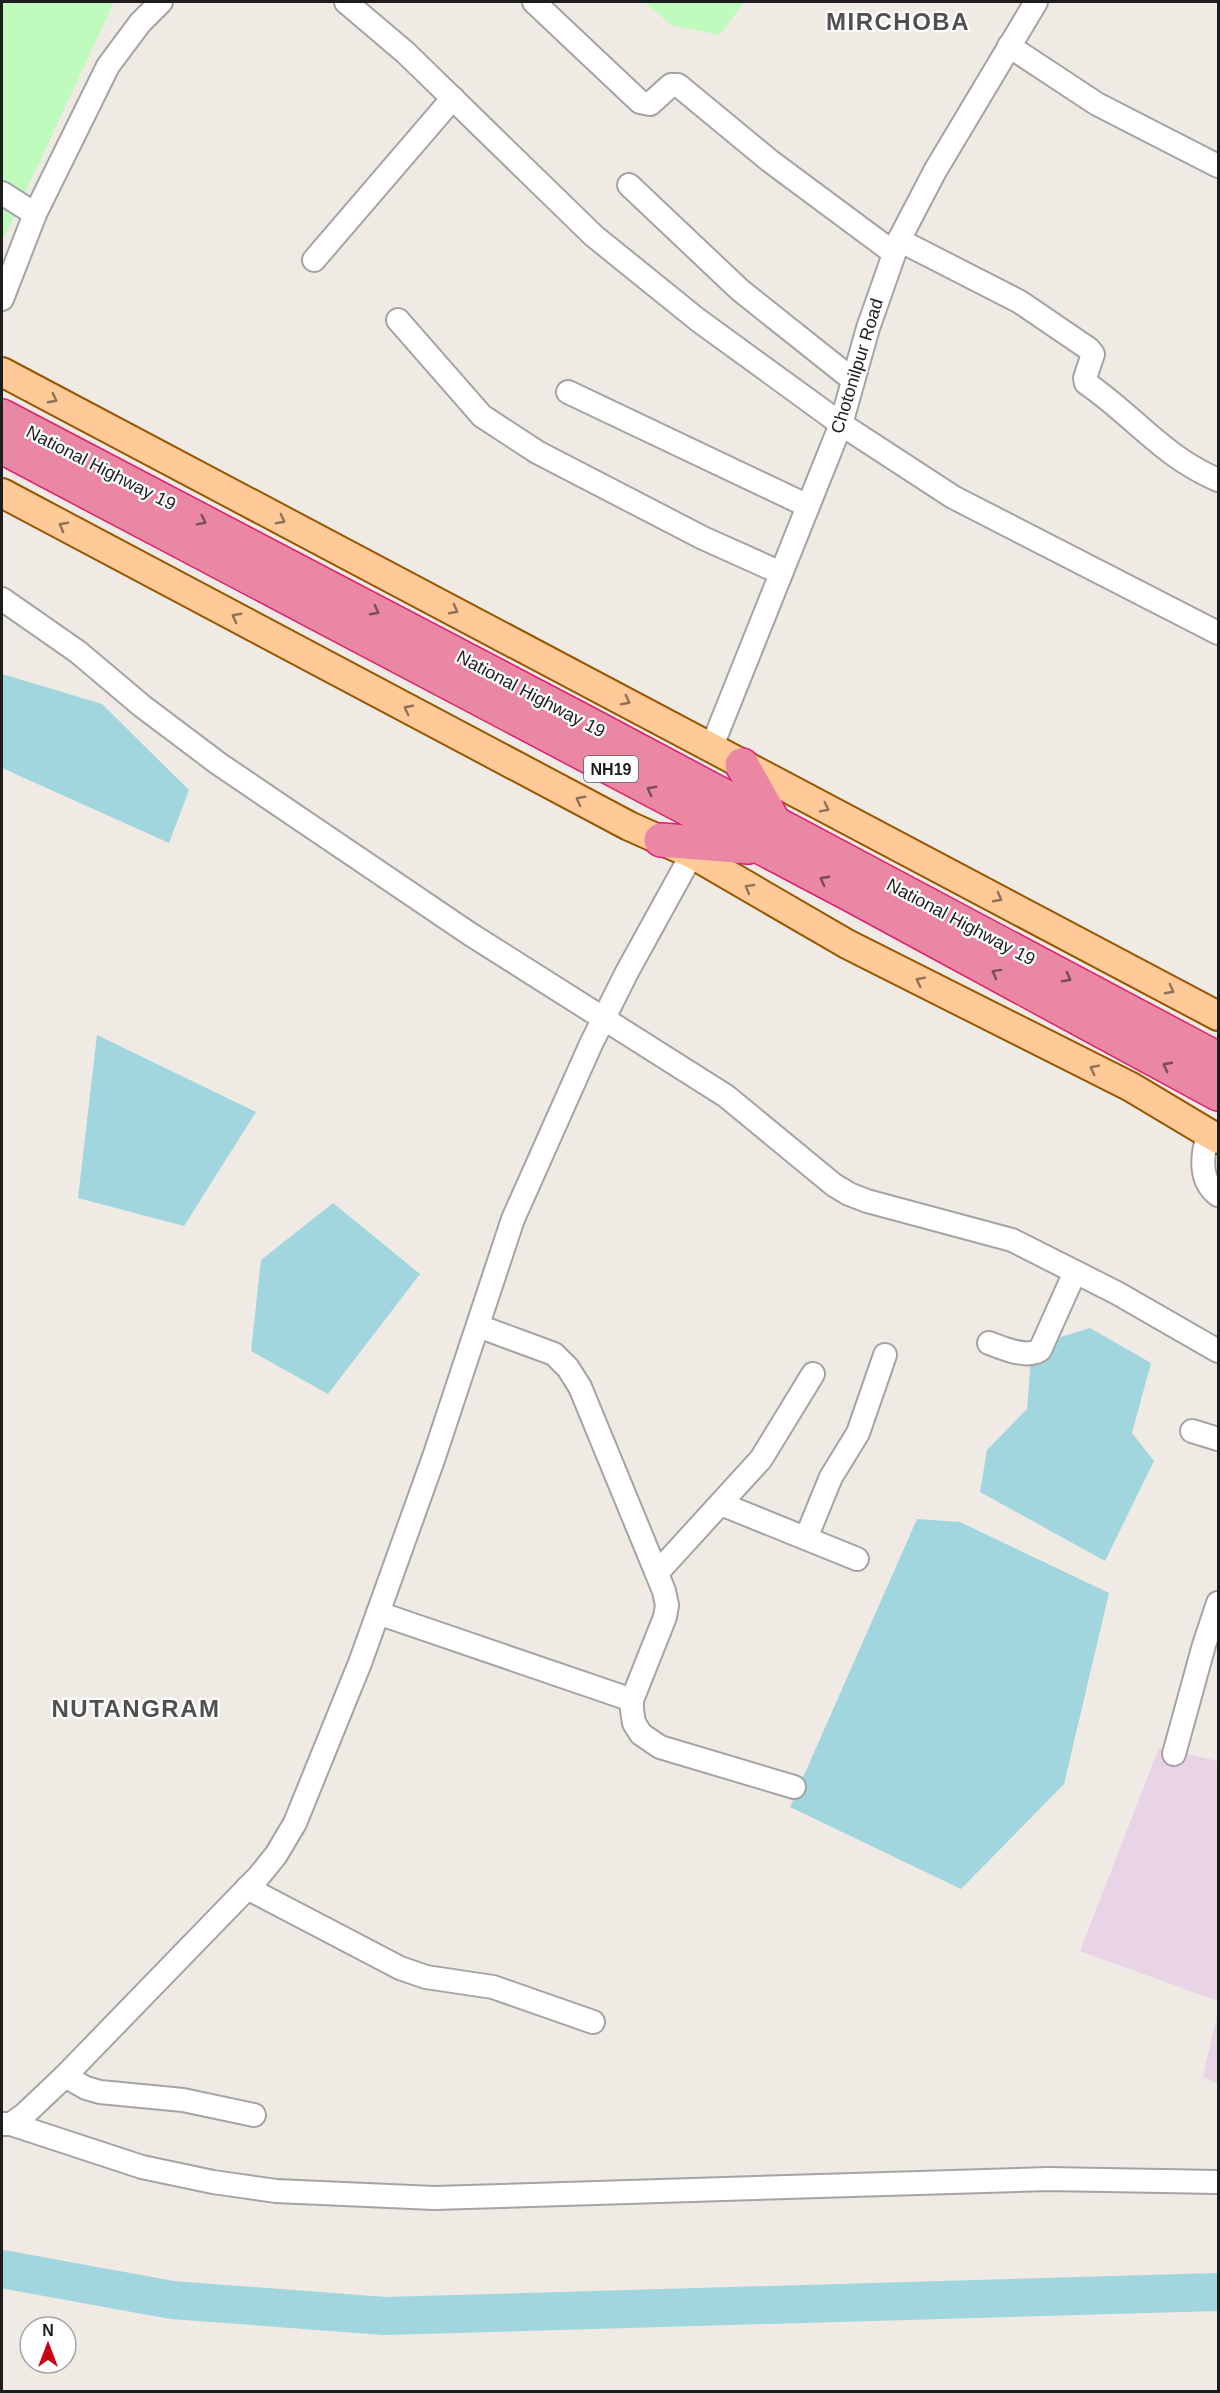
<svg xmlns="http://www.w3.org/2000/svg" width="1220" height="2393" viewBox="0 0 1220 2393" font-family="Arial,sans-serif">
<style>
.industrial{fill:#e8d4e6}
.park{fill:#befbbd}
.water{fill:#a1d6de}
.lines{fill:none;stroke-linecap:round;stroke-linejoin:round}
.river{stroke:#a1d6de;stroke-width:38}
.minor-casing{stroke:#a4a4a4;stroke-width:26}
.major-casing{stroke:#975700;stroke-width:32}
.highway-casing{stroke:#df1d72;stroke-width:36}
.minor{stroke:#fff;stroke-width:22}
.major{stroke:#ffc998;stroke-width:28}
.highway{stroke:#ea87a2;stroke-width:33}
.oneway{stroke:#8e735a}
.oneway2{stroke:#794d59}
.labels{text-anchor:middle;stroke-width:4.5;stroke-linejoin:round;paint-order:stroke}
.shield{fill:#fff;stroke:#616161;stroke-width:1.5}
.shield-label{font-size:16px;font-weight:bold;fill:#1d1d1d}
.street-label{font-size:18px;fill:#1d1d1d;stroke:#fff}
.district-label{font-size:24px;font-weight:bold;letter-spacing:1.5px;fill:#505050;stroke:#fff}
</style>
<rect width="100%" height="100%" fill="#efeae3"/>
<!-- industrial -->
<g class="industrial">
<path d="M1159 1748 1218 1761V2001L1080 1951Z"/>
<path d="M1218 2011V2084L1203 2077Z"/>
</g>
<!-- park -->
<g class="park">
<path d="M2 2H114L2 242Z"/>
<path d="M644 2H744L720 35 672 25Z"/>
</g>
<!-- water -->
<g class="water">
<path d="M2 674 102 704 189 790 169 843 2 768Z"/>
<path d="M97 1035 256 1112 184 1226 78 1198Z"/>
<path d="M333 1203 420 1274 328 1394 251 1351 261 1260Z"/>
<path d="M1090 1328 1151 1363 1132 1433 1154 1461 1105 1561 980 1492 987 1450 1027 1409 1032 1346Z"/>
<path d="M917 1519 960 1522 1109 1593 1064 1784 961 1889 790 1807Z"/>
</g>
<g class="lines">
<!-- river -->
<path class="river" d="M2 2269 172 2300 385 2316 1218 2292"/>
<!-- minor casing -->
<g class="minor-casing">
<g id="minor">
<path d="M346 2 406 53 594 236 698 320 841 424 953 497 1218 633"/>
<path d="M534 2 640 102 650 104 671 85H678L770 161 894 253"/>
<path d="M1009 46 1097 104 1218 166"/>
<path d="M629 185 740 290 853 380"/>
<path d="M2 193 35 214"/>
<path d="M899 240 1020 302 1089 349 1093 354 1085 378 1086 383C1134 416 1162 456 1218 480"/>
<path d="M314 260 453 98"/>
<path d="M2 299 35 214 108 66 140 23 161 2"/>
<path d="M398 320 482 416 537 452 703 538 781 573"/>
<path d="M568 392 808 506"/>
<path d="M2 599 78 652 142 706 219 764 470 934 726 1096 834 1185 849 1194 867 1201 1012 1240 1117 1293 1218 1351"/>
<path d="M712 746 841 424 868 328 899 240 935 171 1036 2"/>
<path d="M1209 1133C1202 1153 1198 1180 1218 1195"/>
<path d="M478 1326 554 1354 568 1368 580 1387 664 1591 667 1605 665 1617 632 1700V1710L634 1723 641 1734 660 1747 794 1787"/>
<path d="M989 1343C1003 1348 1026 1359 1040 1350L1075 1272"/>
<path d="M1192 1431 1218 1439"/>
<path d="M721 1504 857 1559"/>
<path d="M806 1538 831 1477 858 1433 885 1355"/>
<path d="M657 1573 761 1459 813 1374"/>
<path d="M378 1613 632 1700"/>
<path d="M1174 1754 1204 1645 1218 1603"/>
<path d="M247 1888 400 1968 426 1977 493 1987 593 2022"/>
<path d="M65 2076 86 2088 100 2092 183 2100 254 2115"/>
<path d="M2 2124H11L25 2114 65 2076 259 1876 276 1855 295 1823 360 1663 434 1457 513 1219 591 1044 627 972 692 854"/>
<path d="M11 2124 142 2167 213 2182 276 2191 434 2198 1048 2179 1218 2182"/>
</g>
</g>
<!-- major casing -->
<g class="major-casing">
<g id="major">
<path d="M2 372 1218 1016"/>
<path d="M2 493 629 826 692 854 847 944 1131 1087 1218 1139"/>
</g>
</g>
<!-- highway casing -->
<g class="highway-casing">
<g id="highway">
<path d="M2 416 585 722 1218 1059"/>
<path d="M2 447 855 897 1218 1094"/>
<path d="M742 765 774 822"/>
<path d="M661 840 748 847"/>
</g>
</g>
<!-- minor -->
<use href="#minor" class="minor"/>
<!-- major -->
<use href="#major" class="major"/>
<!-- highway -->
<use href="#highway" class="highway"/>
</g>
<!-- one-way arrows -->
<defs><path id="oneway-chevron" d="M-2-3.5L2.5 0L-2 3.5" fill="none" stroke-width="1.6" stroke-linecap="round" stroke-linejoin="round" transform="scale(1.5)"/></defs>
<g class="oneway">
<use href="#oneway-chevron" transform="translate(53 399) rotate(28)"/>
<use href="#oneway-chevron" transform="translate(281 520) rotate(28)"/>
<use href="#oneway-chevron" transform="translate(63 526) rotate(-152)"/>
<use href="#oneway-chevron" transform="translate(454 610) rotate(28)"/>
<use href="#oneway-chevron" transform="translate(236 617) rotate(-152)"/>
<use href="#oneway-chevron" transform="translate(626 701) rotate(28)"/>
<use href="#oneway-chevron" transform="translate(408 709) rotate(-152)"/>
<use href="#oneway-chevron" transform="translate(580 800) rotate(-152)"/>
<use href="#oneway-chevron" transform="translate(825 808) rotate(27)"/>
<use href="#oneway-chevron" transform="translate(749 888) rotate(-150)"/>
<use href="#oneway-chevron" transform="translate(998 898) rotate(28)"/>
<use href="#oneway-chevron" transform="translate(920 981) rotate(-153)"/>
<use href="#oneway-chevron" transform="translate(1170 990) rotate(28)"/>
<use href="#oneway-chevron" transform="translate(1094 1069) rotate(-153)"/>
</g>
<g class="oneway2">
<use href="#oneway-chevron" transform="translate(202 521) rotate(27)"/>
<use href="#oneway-chevron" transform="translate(375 611) rotate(28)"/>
<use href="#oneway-chevron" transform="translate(651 790) rotate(-152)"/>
<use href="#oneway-chevron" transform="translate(824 880) rotate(-152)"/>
<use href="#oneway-chevron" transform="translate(996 973) rotate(-151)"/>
<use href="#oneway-chevron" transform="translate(1067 978) rotate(28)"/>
<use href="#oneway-chevron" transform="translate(1167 1066) rotate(-152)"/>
</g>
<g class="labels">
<!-- shield labels -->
<rect class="shield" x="584" y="756" width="54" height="26" rx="4.5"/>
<g class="shield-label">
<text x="611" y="775">NH19</text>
</g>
<!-- street labels -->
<g class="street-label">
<text transform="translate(857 366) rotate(-73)" y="6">Chotonilpur Road</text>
<text transform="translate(101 468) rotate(27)" y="6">National Highway 19</text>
<text transform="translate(531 694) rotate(28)" y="6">National Highway 19</text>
<text transform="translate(961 922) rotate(28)" y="6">National Highway 19</text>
</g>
<!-- district labels -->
<g class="district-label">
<text x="898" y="30">MIRCHOBA</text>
<text x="136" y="1717">NUTANGRAM</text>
</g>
</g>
<!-- border -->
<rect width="1220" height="2393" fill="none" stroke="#1d1d1d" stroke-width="6"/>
<!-- north arrow -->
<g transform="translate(48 2345)"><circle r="28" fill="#ffffff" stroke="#a5a5a5" stroke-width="1.5"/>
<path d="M0-4.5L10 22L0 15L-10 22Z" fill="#cb0013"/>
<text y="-9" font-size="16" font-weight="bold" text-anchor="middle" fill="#1d1d1d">N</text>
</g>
</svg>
